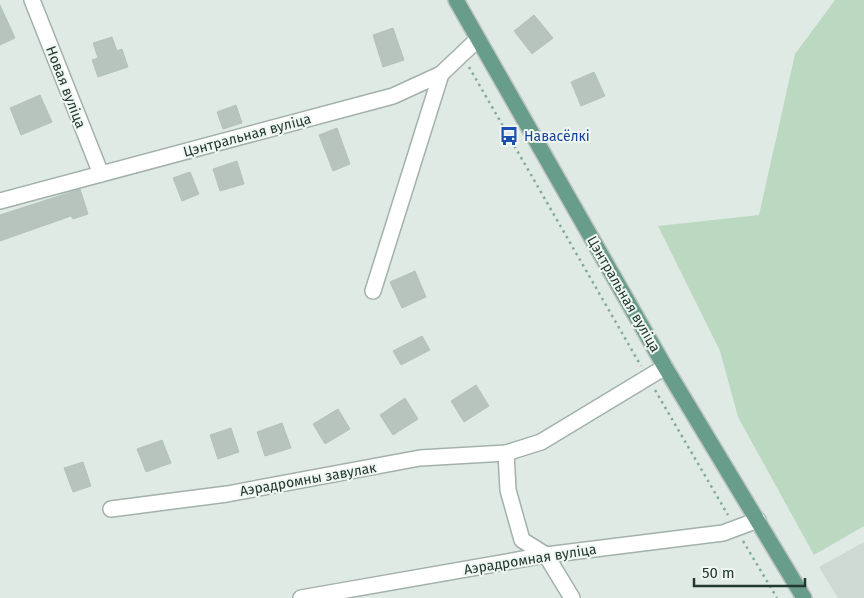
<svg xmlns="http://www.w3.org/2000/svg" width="864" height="598" viewBox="0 0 864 598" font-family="'Fira Sans',sans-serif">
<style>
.built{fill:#ced9d3}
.green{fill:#bad9c0}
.building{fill:#b6c4bd;stroke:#b3c3bb}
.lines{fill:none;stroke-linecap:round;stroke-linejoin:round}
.minor-casing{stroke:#a3b1ab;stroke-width:18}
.major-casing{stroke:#bdc4c1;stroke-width:18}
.path{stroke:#83ab9b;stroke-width:2.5;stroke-dasharray:2.5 4;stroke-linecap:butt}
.minor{stroke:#fff;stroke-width:15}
.major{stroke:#689c8b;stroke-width:15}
.labels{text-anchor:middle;stroke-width:4;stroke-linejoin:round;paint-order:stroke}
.street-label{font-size:14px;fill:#223931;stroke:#f0f7f3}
.transit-label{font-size:14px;fill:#164399;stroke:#f0f7f3;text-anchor:start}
</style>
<rect width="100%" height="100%" fill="#e0eae5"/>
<!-- built -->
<path class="built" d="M864 542V598H838L819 567Z"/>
<!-- green -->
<path class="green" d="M835 0H864V526L814 555 738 417 720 351 658 226 759 215 795 54Z"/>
<!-- building -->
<g class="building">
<path d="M0 5 15 38 0 45Z"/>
<path d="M534 15 553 38 532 54 514 31Z"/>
<path d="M393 28 404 60 383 67 373 35Z"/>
<path d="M112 37 117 51 122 49 128 67 98 77 92 60 98 58 93 43Z"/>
<path d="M594 72 605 96 581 106 571 82Z"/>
<path d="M40 95 52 122 21 135 10 108Z"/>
<path d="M236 105 242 123 223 129 217 112Z"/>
<path d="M337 128 350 164 333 171 319 135Z"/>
<path d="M237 161 244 184 220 191 213 169Z"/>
<path d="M190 172 199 194 182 201 173 178Z"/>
<path d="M80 189 88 214 73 219 71 216 0 241V215Z"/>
<path d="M415 271 426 297 402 308 390 282Z"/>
<path d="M422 336 430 350 401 365 393 351Z"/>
<path d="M476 385 489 406 464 422 451 401Z"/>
<path d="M405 398 418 419 393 435 380 415Z"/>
<path d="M338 409 350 429 325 444 313 424Z"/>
<path d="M282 423 291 448 265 456 257 432Z"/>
<path d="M231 428 239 452 218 459 210 435Z"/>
<path d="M162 440 171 463 146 472 137 449Z"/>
<path d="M83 462 91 486 73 492 64 468Z"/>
</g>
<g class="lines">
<!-- minor casing -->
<g class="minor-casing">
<g id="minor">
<path d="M32 0 101 174"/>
<path d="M0 201 393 96 441 74 478 39"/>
<path d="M373 291 441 74"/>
<path d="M506 453 508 490 522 540 546 555 572 598"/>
<path d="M111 509 227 494 420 458 506 453 541 442 665 367"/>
<path d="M301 598 546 555 723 533 758 520"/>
</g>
</g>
<!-- major casing -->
<g class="major-casing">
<path id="major" d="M456 0 665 367 804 598"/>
</g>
<!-- path -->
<g class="path">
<path d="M469 67 641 366"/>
<path d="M655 390 728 515"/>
<path d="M743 541 777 598"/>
</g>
<!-- minor -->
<use href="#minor" class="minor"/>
<!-- major -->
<use href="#major" class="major"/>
</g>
<!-- icons -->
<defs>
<g id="bus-bare" transform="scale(1.5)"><path d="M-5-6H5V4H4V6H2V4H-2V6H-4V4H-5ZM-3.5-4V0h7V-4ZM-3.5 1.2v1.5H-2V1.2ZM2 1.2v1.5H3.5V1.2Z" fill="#1a4fb4" stroke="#f0f7f3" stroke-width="2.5" paint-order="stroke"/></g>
</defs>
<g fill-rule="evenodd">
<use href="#bus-bare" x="509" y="136"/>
</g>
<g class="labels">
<!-- street labels -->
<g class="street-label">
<text transform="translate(66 87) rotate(69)" y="5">Новая вуліца</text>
<text transform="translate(247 135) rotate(-15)" y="5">Цэнтральная вуліца</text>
<text transform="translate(624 294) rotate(60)" y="5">Цэнтральная вуліца</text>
<text transform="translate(308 479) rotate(-10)" y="5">Аэрадромны завулак</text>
<text transform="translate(530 559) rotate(-9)" y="5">Аэрадромная вуліца</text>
</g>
<!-- transit labels -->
<g class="transit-label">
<text x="524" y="141">Навасёлкі</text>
</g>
</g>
<!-- scale -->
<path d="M694 578v8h111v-8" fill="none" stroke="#223931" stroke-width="2.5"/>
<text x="702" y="578" font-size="15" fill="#223931" stroke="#f0f7f3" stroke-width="4" paint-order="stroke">50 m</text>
</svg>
